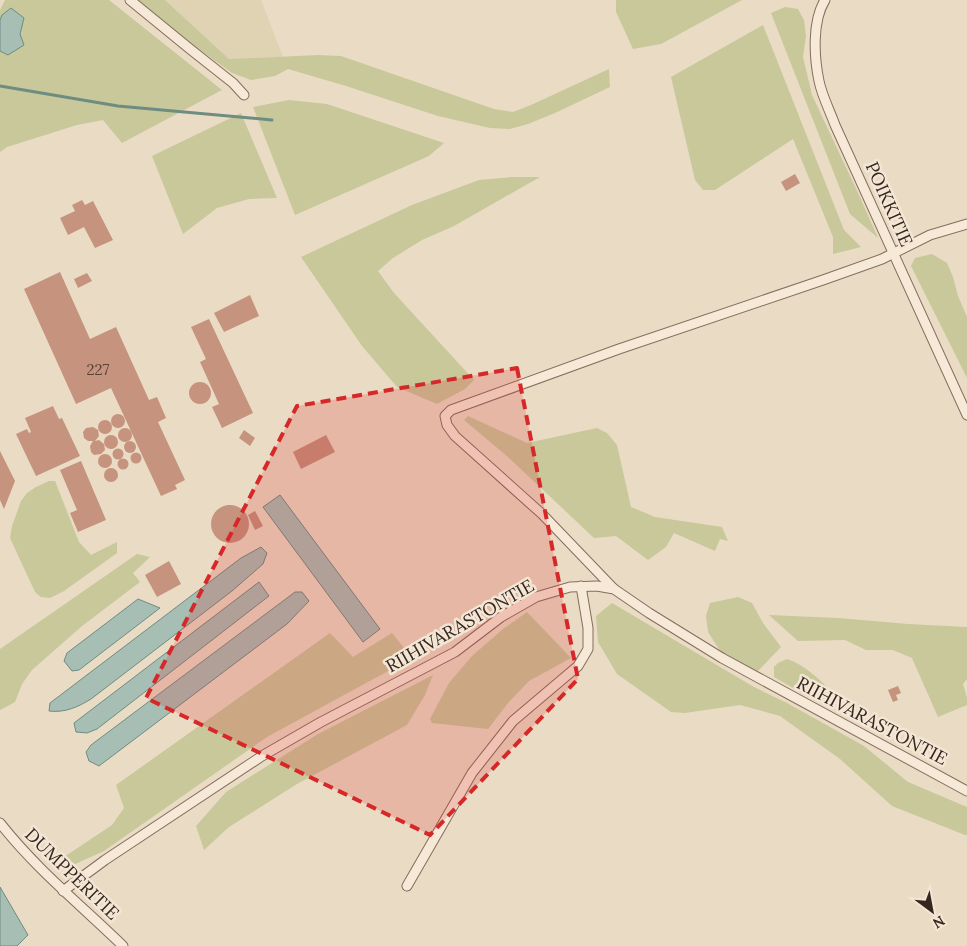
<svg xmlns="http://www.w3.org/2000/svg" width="967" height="946" viewBox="0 0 967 946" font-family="Lora,serif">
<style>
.farmland{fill:#dfd3b3}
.green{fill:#c8c89a}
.water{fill:#a7beb4;stroke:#6e8c81}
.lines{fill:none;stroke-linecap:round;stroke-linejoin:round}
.stream{stroke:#6e8c81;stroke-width:3}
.building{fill:#c5937e}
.street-casing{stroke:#846d5d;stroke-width:11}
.street{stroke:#f6e9d8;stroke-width:9}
.marked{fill:#d62828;fill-opacity:0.2;stroke:#d62828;stroke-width:4;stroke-dasharray:10 6;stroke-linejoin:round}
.labels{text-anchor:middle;stroke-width:5;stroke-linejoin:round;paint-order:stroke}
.number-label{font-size:15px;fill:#594237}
.street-label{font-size:18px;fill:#35271f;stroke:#f3e6d4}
</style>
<rect width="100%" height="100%" fill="#eadbc5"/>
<!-- farmland -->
<path class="farmland" d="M165 0H261L283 57 229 59Z"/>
<!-- green -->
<g class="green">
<path d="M5 0H109L222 90 122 143 103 120 77 125 7 147 0 152V10Z"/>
<path d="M138 0H165L229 59 318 55 341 56 494 109 513 112 531 105 609 69 610 87 555 113 528 124 510 129 490 128 438 116 346 86 288 69 275 76 251 80 232 73 178 34Z"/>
<path d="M616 0H742L661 44 633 49 616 12Z"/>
<path d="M785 7 798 9 804 20 806 36 803 57 812 95 859 195 878 238 850 214 771 13Z"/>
<path d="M763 25 844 230 861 247 833 254V237L793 139 715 190H703L695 180 671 77Z"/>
<path d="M289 100 327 104 444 143 429 156 295 215 253 107Z"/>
<path d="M241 113 277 198 249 199 217 208 183 234 152 156Z"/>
<path d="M512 177H540L454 226 422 240 393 258 378 271 394 293 474 380 465 389 437 404 397 387 362 346 301 257 412 205 479 180Z"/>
<path d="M932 254 947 263 953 277 958 296 967 317V378L911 266 915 258Z"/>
<path d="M468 416 527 443 597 428 607 433 617 445 631 507 655 517 722 527 728 541 720 539 715 551 674 533 666 547 648 560 616 536 594 538 508 457 464 420Z"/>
<path d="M49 481H55L79 542 91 555 117 542V553L64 591 50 598 41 597 35 592 10 538 12 526 21 501 27 493 36 487Z"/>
<path d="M137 554 150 557 133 573 140 582 82 626 32 670 22 684 15 702 0 710V649Z"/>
<path d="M738 597 752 603 763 623 781 647 758 671 722 654 708 632 706 616 710 603Z"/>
<path d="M612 603 754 687 787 703 864 746 908 782 967 807V835H965L892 806 840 759 780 716 740 705 685 713 671 712 617 674 598 642 596 616Z"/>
<path d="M527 612 571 658 529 681 508 703 488 729 432 723 430 719 449 683 472 656 503 629Z"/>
<path d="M769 615 838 618 908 624 967 627V679L963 684 967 698V705L938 717 912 658 893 650H866L845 640 798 641Z"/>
<path d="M330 633 353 657 392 633 412 658 267 737 104 851 73 865 58 861 112 825 124 808 116 785Z"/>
<path d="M787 659C805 665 819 679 832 692L831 698 822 702 814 700 774 677V667L778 663Z"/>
<path d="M433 675 425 695 407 725 297 784 229 827 204 850 196 826 226 792 318 734Z"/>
</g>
<!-- water -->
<g class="water">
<path d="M11 8 24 18 20 34 24 45 8 55 0 51V20L2 15Z"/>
<path d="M280 495 380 629 363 642 263 507Z"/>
<path d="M261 547 267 553 263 564 232 591 91 699C78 707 65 713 49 711L50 703 241 558Z"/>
<path d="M259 582 269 596 97 729 87 733 76 732 74 723Z"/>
<path d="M295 592H302L309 601 287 624 99 766 89 761 86 752 91 745Z"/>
<path d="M138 599 160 608 79 670 72 671 64 661 67 653Z"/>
<path d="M0 887 28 935 17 946H0Z"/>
</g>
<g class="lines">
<!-- stream -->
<path class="stream" d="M0 86 118 106 272 120"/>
</g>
<!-- building -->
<g class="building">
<path d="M795 174 800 183 786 191 781 182Z"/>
<path d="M82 200 85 205 93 201 113 240 95 248 84 227 68 235 60 218 75 211 72 205Z"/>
<path d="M60 272 90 339 116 327 149 400 157 397 166 418 158 422 185 480 175 485 177 489 161 496 111 388 76 404 24 289Z"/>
<path d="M87 273 92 281 78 288 74 279Z"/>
<path d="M250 295 259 316 224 332 214 313Z"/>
<path d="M209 319 253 413 222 428 212 407 219 404 200 362 206 359 191 327Z"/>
<circle cx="200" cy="393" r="11"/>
<path d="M53 406 59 419 62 418 80 456 36 476 16 434 27 429 29 433 31 432 25 418Z"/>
<circle cx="118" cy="421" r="7"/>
<circle cx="105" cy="427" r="7"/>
<path d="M93 427 98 430 99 436 95 441 99 440 104 444 105 450 101 454 94 455 91 452 90 446 93 441H88L84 438 83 432 86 428Z"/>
<circle cx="125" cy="435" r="7"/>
<path d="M244 430 255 438 250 446 239 438Z"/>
<circle cx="111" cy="442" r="7"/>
<path d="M326 435 335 452 301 469 293 452Z"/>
<circle cx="130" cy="447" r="6"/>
<circle cx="118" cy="454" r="5.5"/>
<path d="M0 451 15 481 4 509 0 500Z"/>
<circle cx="136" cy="458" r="5.5"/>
<circle cx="105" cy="461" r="7"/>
<circle cx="123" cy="464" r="5.5"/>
<path d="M81 461 106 520 78 532 70 513 77 510 60 470Z"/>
<circle cx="111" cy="475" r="7"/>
<circle cx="230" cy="524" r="19"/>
<path d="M255 511 263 526 255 530 248 515Z"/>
<path d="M169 561 181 584 157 597 145 575Z"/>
<path d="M898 686 901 693 896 695 898 700 893 702 888 690Z"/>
</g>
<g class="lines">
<!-- street casing -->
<g class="street-casing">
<g id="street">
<path d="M130 0 190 49 233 83 244 95"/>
<path d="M825 0C812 21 814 57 819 81 822 96 830 111 835 125L967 415"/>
<path d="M614 589 542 514 455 436 447 425 445 416 451 410 619 349 823 280 882 259 930 235 967 224"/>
<path d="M0 823C36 869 82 906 123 946"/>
<path d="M407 886 472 773 513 721 578 666 588 649V628L581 586"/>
<path d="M63 891 105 860 262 756 321 722 455 652 501 617 536 597 570 587 597 586 614 589 649 613 722 658 967 791"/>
</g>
</g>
<!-- street -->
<use href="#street" class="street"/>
</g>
<!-- marked area -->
<path class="marked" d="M517 368 578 679 430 835 146 698 297 406Z"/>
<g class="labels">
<!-- number labels -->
<g class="number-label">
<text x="98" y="375">227</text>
</g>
<!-- street labels -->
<g class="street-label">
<text transform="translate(889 204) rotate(66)" y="6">POIKKITIE</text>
<text transform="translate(460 626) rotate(-30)" y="6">RIIHIVARASTONTIE</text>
<text transform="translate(872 721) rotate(28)" y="6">RIIHIVARASTONTIE</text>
<text transform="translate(72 874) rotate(44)" y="6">DUMPPERITIE</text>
</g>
</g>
<!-- north arrow -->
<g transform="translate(932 911) rotate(148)" stroke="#f3e6d4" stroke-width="4" paint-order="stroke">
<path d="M0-4L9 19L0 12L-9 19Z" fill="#35271f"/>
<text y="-8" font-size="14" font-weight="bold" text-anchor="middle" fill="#35271f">N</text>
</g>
</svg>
